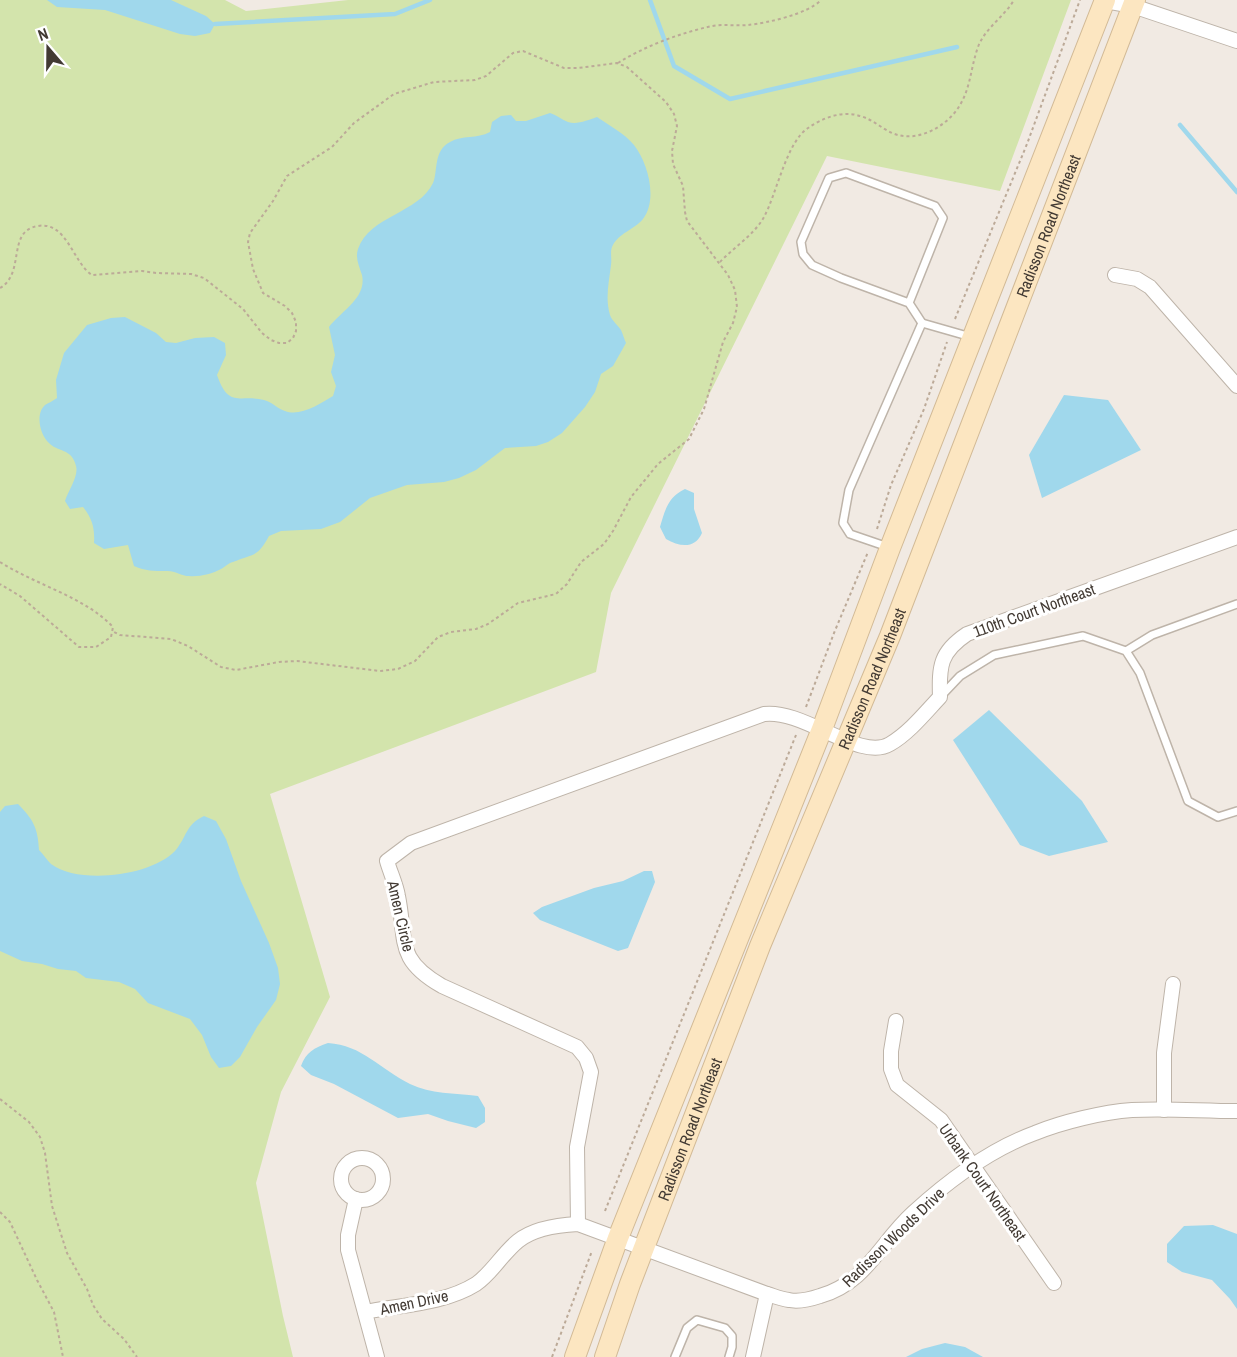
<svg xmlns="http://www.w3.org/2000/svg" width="1237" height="1357" viewBox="0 0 1237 1357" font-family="'Archivo Narrow',sans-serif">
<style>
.green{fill:#d3e4ac}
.water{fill:#a0d8ec}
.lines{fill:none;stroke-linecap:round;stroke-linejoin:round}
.stream{stroke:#a0d8ec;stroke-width:4.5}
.lane-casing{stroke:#beb4a9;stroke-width:10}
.street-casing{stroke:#beb4a9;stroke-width:16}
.secondary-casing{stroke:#d2ba96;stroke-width:22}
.path{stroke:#bcaa98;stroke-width:2;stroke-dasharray:3 3;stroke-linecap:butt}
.lane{stroke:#fff;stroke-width:7}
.street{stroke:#fff;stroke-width:14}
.secondary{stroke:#fce6c1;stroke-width:20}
.labels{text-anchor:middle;stroke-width:6;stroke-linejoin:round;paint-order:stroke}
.street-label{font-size:16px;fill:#423a33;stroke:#fff}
</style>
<rect width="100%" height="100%" fill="#f1eae3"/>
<!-- green -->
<path class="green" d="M0 0H225L246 11 348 0H1071L1000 191 827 156 611 593 596 672 270 794 330 997 281 1092 256 1183 283 1316 293 1357H0Z"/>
<!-- water -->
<g class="water">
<path d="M47 0H171L206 16 215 24 210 33 195 36 180 34 105 10 57 7Z"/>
<path d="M550 113C557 115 562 120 568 122 577 125 588 120 597 117 610 126 624 133 634 145 648 163 658 199 643 219 634 230 618 233 612 247 610 252 612 259 611 265 609 282 605 298 610 315 612 321 618 325 621 330 623 334 624 339 626 343L613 366 601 374 595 392 585 407 562 433 548 442 536 446 505 448 476 470 459 478 444 482 407 485 370 498 340 522 321 529 281 531 269 536C257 558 254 553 233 562 228 563 225 567 221 569 212 574 199 577 189 576 181 576 174 570 166 571 153 571 146 571 134 566L128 545 104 549 94 543C95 528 92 518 83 507L70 509 65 501C68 491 79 476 76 466 72 448 57 452 49 443 40 435 35 414 45 405 48 403 53 401 57 398L56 380 64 353 87 325 111 318 125 317 156 333 166 342 176 343 195 338 214 337 225 343 226 355 217 375C229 409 239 394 264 400 272 402 278 409 285 411 300 417 320 404 333 396L336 386 331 372 335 355 329 327C341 311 367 298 362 275 359 266 355 258 358 249 369 216 419 213 433 183 438 171 433 151 450 142 462 135 477 139 490 132L492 122 501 116 511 115 516 121H526Z"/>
<path d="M1064 395 1108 400 1141 450 1042 498 1029 455Z"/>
<path d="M685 489 694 493V509L702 533C695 549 680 547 666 539L660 527C665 510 668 497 685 489Z"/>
<path d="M989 710 1082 801 1108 842 1049 856 1020 845 953 740Z"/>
<path d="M18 804C33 819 38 828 39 850 43 854 47 860 51 864 79 885 151 876 175 851 187 837 185 825 204 816L216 821 226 839 241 881 269 943 278 968 280 984 276 1000 257 1027 240 1057 231 1066 219 1068 211 1057 202 1035 190 1019 148 1003 135 989 119 982 86 978 76 971 58 969 42 964 22 961 0 951V812L5 806Z"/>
<path d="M644 871H652L655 882 628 948 618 951 540 920 533 913 542 907 594 888 623 881Z"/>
<path d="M328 1043C362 1045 380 1069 410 1084 431 1094 454 1093 478 1096L485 1108V1122L476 1128 448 1121 428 1114 398 1118 334 1084 311 1075 301 1066C306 1052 314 1048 328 1043Z"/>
<path d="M1213 1225 1237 1234V1309L1230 1299 1212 1280 1182 1272 1167 1262V1244L1184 1226Z"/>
<path d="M945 1343 965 1347 983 1357H906L922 1349Z"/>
</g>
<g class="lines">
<!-- stream -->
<g class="stream">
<path d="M650 0 674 66 730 99 957 47"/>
<path d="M215 24 395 14 430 0"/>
<path d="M1180 125 1237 192"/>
</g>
<!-- lane casing -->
<g class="lane-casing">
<g id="lane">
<path d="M909 303 943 218 935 206 846 173 829 178 801 242 803 254 812 265 841 278 909 303 922 323"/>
<path d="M888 547 850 534 843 523 849 490 922 323 971 337"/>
<path d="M1126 651 1152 635 1237 604"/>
<path d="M941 696 960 676 994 655 1083 636 1126 651 1140 673 1188 801 1218 817 1237 811"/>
<path d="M675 1357 687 1328 697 1320 725 1328 732 1336V1347L729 1357"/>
</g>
</g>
<!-- street casing -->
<g class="street-casing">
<g id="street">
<path d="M1105 1 1133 6 1237 41"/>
<path d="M1115 275 1137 279 1150 287 1237 386"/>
<path d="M896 1021 891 1051V1069L897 1085 941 1120 1054 1283"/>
<path d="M1164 1110V1053L1173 984"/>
<circle cx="362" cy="1179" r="21"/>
<path d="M356 1199 348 1235V1250L377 1357"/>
<path d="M578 1224 577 1147 591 1072 586 1058 577 1047 442 986C395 959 407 941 398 896 396 884 390 872 387 861L411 843 764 714C804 709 860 762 890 744 909 733 925 713 940 697 939 666 940 652 967 634L1237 537"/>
<path d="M365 1312C401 1305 444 1304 476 1284 492 1273 502 1254 518 1241 534 1228 558 1225 578 1224L767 1294C774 1296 781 1299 789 1300 799 1302 811 1299 820 1296 866 1283 880 1243 913 1213 949 1180 989 1150 1035 1133 1062 1122 1103 1112 1132 1110 1167 1108 1202 1111 1237 1111"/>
<path d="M753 1357 767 1294"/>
</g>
</g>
<!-- secondary casing -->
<g class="secondary-casing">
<g id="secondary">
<path d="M575 1357 618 1238 822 729 890 548 1105 0"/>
<path id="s1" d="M605 1357 630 1284 760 946 890 636 1135 0"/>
</g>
</g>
<!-- path -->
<g class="path">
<path d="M618 63C645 46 680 33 712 26 724 24 736 26 748 25 767 23 808 14 821 0"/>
<path d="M720 262C734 247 754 235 764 217 777 193 786 143 808 128 822 118 843 110 860 116 872 119 881 128 892 133 915 143 942 129 956 111 971 91 970 69 978 47 985 28 1004 17 1014 0"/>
<path d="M0 288C26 273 6 231 38 226 67 221 73 263 92 275L142 271 156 273 191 274 204 278 243 309 262 333 271 340 279 343H287L293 338 296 331V322L292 313 285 306 263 293 253 269 248 242 250 233 273 201 287 176 332 147 354 123 394 94 434 82 475 80 486 76 513 53 523 51 564 68H578L617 63 627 67 666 102 674 114 677 126 672 151 673 164 683 186 685 212 687 221 728 275 735 290 737 307 733 323 723 342 704 409 689 439 658 464 631 497 613 531 604 544 581 562 567 584 556 594 518 603 488 624 476 629 451 632 438 637 415 661 398 669 380 671 297 661 279 662 236 670 221 667 188 646 171 639 120 635 112 631"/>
<path d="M955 319 1027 144 1080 0"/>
<path d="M877 529 891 485 924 409 947 342"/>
<path d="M0 562C36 585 85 597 113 627L111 637 96 647H79L20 596 0 584"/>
<path d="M806 707 834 633 868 552"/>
<path d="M0 1099 29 1122 40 1137 45 1153 52 1206 67 1253 87 1289 93 1305 102 1319 124 1339 137 1357"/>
<path d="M605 1211 796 735"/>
<path d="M0 1212 10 1222 37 1280 54 1312 63 1357"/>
<path d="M552 1357 592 1251"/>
</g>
<!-- lane -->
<use href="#lane" class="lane"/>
<!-- street -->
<use href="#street" class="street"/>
<!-- secondary -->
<use href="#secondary" class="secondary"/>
</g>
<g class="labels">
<!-- street labels -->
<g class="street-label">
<text dy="6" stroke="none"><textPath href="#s1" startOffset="1215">Radisson Road Northeast</textPath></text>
<text transform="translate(1034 610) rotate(-20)" y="6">110th Court Northeast</text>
<text dy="6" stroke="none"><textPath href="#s1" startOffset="729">Radisson Road Northeast</textPath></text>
<text transform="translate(401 916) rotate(77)" y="6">Amen Circle</text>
<text dy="6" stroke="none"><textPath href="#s1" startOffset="243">Radisson Road Northeast</textPath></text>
<text transform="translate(983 1182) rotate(55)" y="6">Urbank Court Northeast</text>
<text transform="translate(893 1237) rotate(-44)" y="6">Radisson Woods Drive</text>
<text transform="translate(414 1302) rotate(-12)" y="6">Amen Drive</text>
</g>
</g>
<!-- north arrow -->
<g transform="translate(48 48) rotate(340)" stroke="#ffffff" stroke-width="4.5" paint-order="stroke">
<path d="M0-4.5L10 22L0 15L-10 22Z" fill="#423a33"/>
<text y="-9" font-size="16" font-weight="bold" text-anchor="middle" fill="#423a33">N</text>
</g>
</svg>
